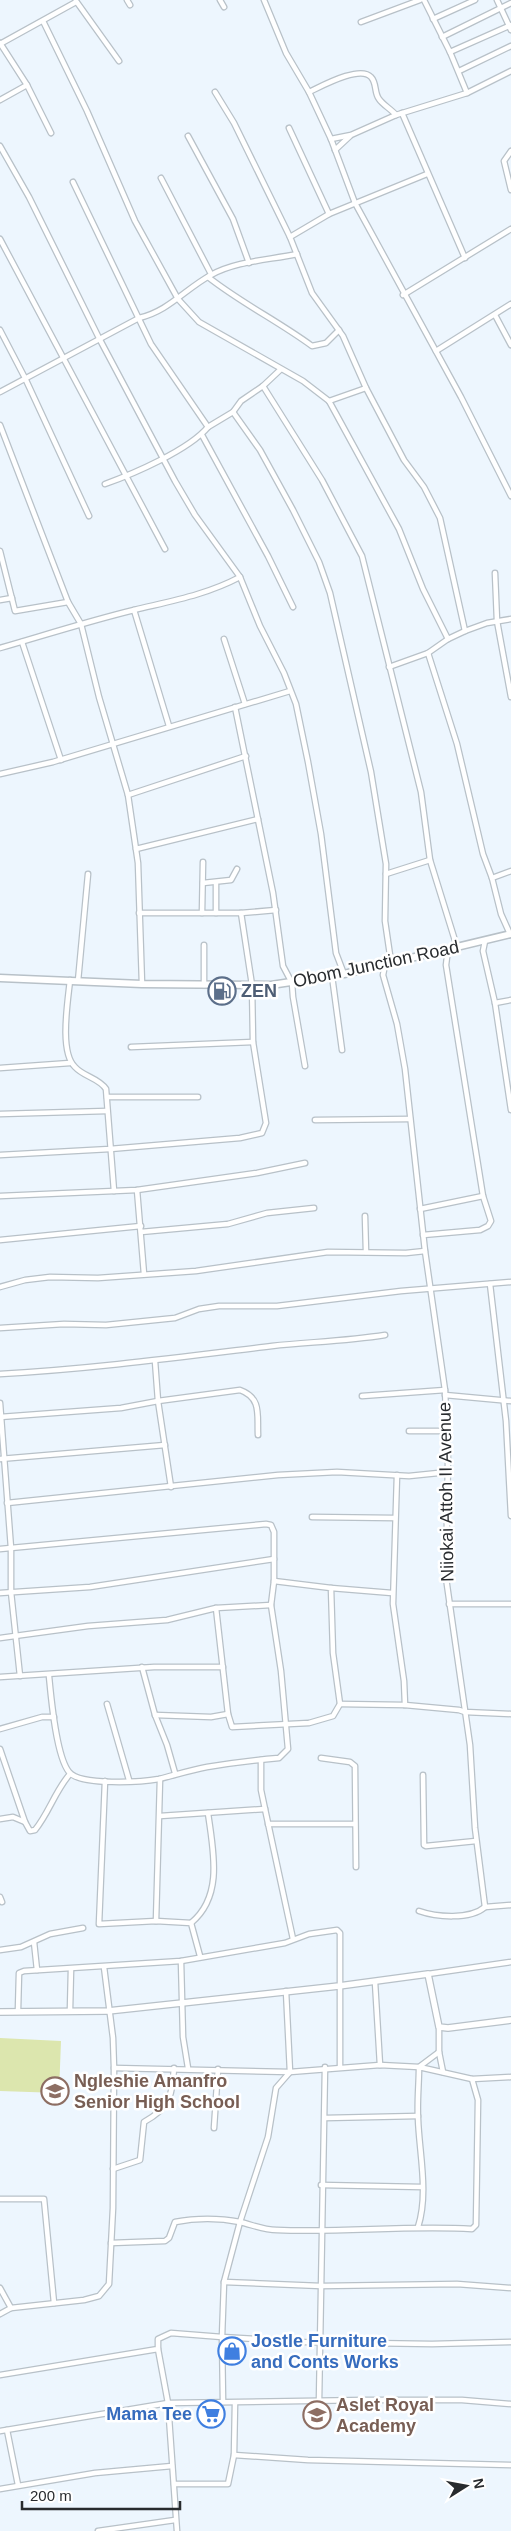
<svg xmlns="http://www.w3.org/2000/svg" width="511" height="2531" viewBox="0 0 511 2531" font-family="Helvetica,sans-serif">
<style>
.green{fill:#dce6ae}
.lines{fill:none;stroke-linecap:round;stroke-linejoin:round}
.minor-casing{stroke:#b8c1c8;stroke-width:7}
.tertiary-casing{stroke:#b8c1c8;stroke-width:8}
.secondary-casing{stroke:#b8c1c8;stroke-width:9}
.minor{stroke:#fff;stroke-width:4.5}
.tertiary{stroke:#fff;stroke-width:5.5}
.secondary{stroke:#fff;stroke-width:6}
.labels{text-anchor:middle;stroke-width:5;stroke-linejoin:round;paint-order:stroke}
.street-label{font-size:18px;fill:#282b2e;stroke:#fff}
.service-label{font-size:18px;font-weight:bold;fill:#4e5e75;stroke:#fff;text-anchor:start}
.education-label{font-size:18px;font-weight:bold;fill:#785e54;stroke:#fff;text-anchor:start}
.shop-label{font-size:18px;font-weight:bold;fill:#366cbe;stroke:#fff;text-anchor:start}
</style>
<rect width="100%" height="100%" fill="#edf6fe"/>
<!-- green -->
<path class="green" d="M0 2038 61 2041 59 2093 0 2091Z"/>
<g class="lines">
<!-- minor casing -->
<g class="minor-casing">
<g id="minor">
<path d="M127 0 130 5"/>
<path d="M220 0 224 7"/>
<path d="M264 0 286 53 309 92 331 139 355 203 461 397 511 496"/>
<path d="M424 0 450 52 467 93"/>
<path d="M497 0 511 30"/>
<path d="M76 1 119 61"/>
<path d="M433 19 475 0"/>
<path d="M43 21 87 111 135 221 178 299 199 322 303 381 329 401 399 529 423 589 448 639"/>
<path d="M361 22 420 0"/>
<path d="M442 37 511 3"/>
<path d="M0 43 27 85 51 133"/>
<path d="M0 44 76 2"/>
<path d="M450 52 511 25"/>
<path d="M459 71 511 46"/>
<path d="M215 92 234 123 290 237"/>
<path d="M309 92C322 86 360 65 371 77 377 83 374 93 379 99 383 105 391 109 396 115"/>
<path d="M0 100 27 85"/>
<path d="M402 113 465 258"/>
<path d="M289 128 329 214"/>
<path d="M188 136 233 219 249 263"/>
<path d="M331 139 351 135 396 115 467 93 511 71"/>
<path d="M0 146 29 197 99 338 175 481 195 515 240 577 260 626 284 673 296 704 308 762 321 834 336 953 344 974"/>
<path d="M335 150 350 136"/>
<path d="M511 151 504 161 511 190"/>
<path d="M427 174 329 214 290 237 312 293 343 336 366 388 404 460 424 487 440 518 465 631"/>
<path d="M161 178 211 274"/>
<path d="M73 182 151 344 208 427C189 450 133 474 105 484"/>
<path d="M0 239 165 549"/>
<path d="M208 277C241 303 278 321 312 346L326 343 339 330"/>
<path d="M403 295 511 229"/>
<path d="M495 315 511 345"/>
<path d="M0 330 25 378 89 516"/>
<path d="M436 351 511 304"/>
<path d="M263 386 322 480 362 556 421 792 430 860 457 947"/>
<path d="M0 392 139 318C169 311 185 289 211 275 236 261 269 260 297 254"/>
<path d="M329 401 366 388"/>
<path d="M233 412 260 450 293 510 319 562 330 593 371 772 386 864 385 921 390 955 396 962"/>
<path d="M0 425 68 602 81 624 99 697 128 795 138 863 142 984"/>
<path d="M208 427 233 412 241 401 263 386 280 370"/>
<path d="M202 435 268 556 293 607"/>
<path d="M0 551 15 611 68 602"/>
<path d="M495 573 497 621 511 697"/>
<path d="M0 600 12 598"/>
<path d="M134 610 169 726"/>
<path d="M224 639 245 704"/>
<path d="M22 642 61 760"/>
<path d="M0 648C45 635 89 621 134 610 171 601 206 595 240 577"/>
<path d="M428 653 457 744 483 854 492 878 501 914 510 934"/>
<path d="M389 667 428 653 448 639 465 631 487 623 511 619"/>
<path d="M235 707 273 893 283 966 292 983 293 997 305 1066"/>
<path d="M0 774 53 762 290 691"/>
<path d="M128 795 246 756"/>
<path d="M136 849 258 819"/>
<path d="M386 874 430 860"/>
<path d="M492 878 511 871"/>
<path d="M203 883 231 880 237 869"/>
<path d="M139 913H241L276 910"/>
<path d="M202 913 203 862"/>
<path d="M216 913V884"/>
<path d="M485 941 483 951 495 1003 511 1110"/>
<path d="M204 945V985"/>
<path d="M385 965 383 975 397 1024 405 1069 425 1251 445 1390 448 1460 446 1578 470 1745 475 1828 485 1907 511 1905"/>
<path d="M332 976 342 1050"/>
<path d="M70 980C68 1001 59 1052 75 1067 84 1077 99 1078 106 1089L114 1191"/>
<path d="M78 981 88 874"/>
<path d="M495 1003 511 1000"/>
<path d="M131 1047 253 1042"/>
<path d="M0 1068 70 1063"/>
<path d="M107 1097H198"/>
<path d="M0 1114 107 1111"/>
<path d="M315 1120 410 1119"/>
<path d="M0 1155 110 1149 240 1138 262 1133 266 1123 253 1042 252 985 241 913"/>
<path d="M137 1190 144 1274"/>
<path d="M0 1196 137 1190 257 1173 305 1163"/>
<path d="M420 1209 483 1196"/>
<path d="M365 1216 366 1252"/>
<path d="M141 1232 228 1224 267 1213 314 1208"/>
<path d="M423 1235 480 1230 488 1226 491 1221 483 1196 446 965 448 949"/>
<path d="M0 1240 141 1226"/>
<path d="M490 1284 506 1421 511 1516"/>
<path d="M0 1287 25 1280 50 1277 98 1278 196 1271 328 1252 406 1253 425 1251"/>
<path d="M0 1328 64 1324 106 1325 175 1318 199 1309 219 1306H277L401 1291 511 1282"/>
<path d="M155 1361 158 1401 171 1487"/>
<path d="M0 1374C91 1369 181 1357 272 1346 310 1342 347 1341 385 1335"/>
<path d="M445 1395 511 1401"/>
<path d="M362 1396 445 1390"/>
<path d="M0 1403 11 1548V1592L20 1676"/>
<path d="M0 1417 121 1408 158 1401 240 1390C262 1398 257 1415 258 1435"/>
<path d="M409 1431H448"/>
<path d="M0 1459 165 1445"/>
<path d="M397 1475 393 1604 404 1681 405 1705"/>
<path d="M7 1503 278 1475 337 1472 409 1476 448 1472"/>
<path d="M312 1517 395 1518"/>
<path d="M0 1549 266 1524 271 1525 274 1532V1581L271 1605 281 1671 288 1749 279 1758C255 1760 231 1763 207 1767 191 1770 175 1775 159 1779 142 1782 80 1786 69 1772 56 1756 51 1697 49 1676"/>
<path d="M331 1588 392 1593"/>
<path d="M0 1593 90 1587 274 1559"/>
<path d="M449 1604H511"/>
<path d="M216 1608 228 1714 232 1727 309 1723 333 1716 340 1704 333 1653 331 1588 274 1581"/>
<path d="M0 1638 88 1626 167 1620 216 1608 271 1605"/>
<path d="M142 1667 155 1715 167 1745 175 1773"/>
<path d="M0 1677 154 1667H223"/>
<path d="M107 1704 129 1780"/>
<path d="M340 1704 405 1705 459 1710 465 1712 511 1714"/>
<path d="M155 1715 211 1717 228 1714"/>
<path d="M0 1729 42 1717H54"/>
<path d="M0 1749 25 1822 30 1831 35 1830C49 1813 55 1791 70 1774"/>
<path d="M321 1758 350 1762 355 1766 356 1867"/>
<path d="M261 1760V1790L265 1809 293 1939"/>
<path d="M423 1775 424 1845 426 1846 476 1841"/>
<path d="M105 1781 99 1924 156 1921 191 1923 200 1956"/>
<path d="M160 1816 265 1809"/>
<path d="M0 1819 13 1817 25 1822"/>
<path d="M268 1824H354"/>
<path d="M0 1897 2 1902"/>
<path d="M419 1911C436 1917 470 1920 485 1907"/>
<path d="M156 1921 160 1779"/>
<path d="M191 1923C224 1896 213 1850 208 1813"/>
<path d="M34 1942 37 1970"/>
<path d="M0 1950 21 1947 50 1934 83 1928"/>
<path d="M181 1961 183 2037 188 2068"/>
<path d="M428 1974 511 1962"/>
<path d="M375 1982 380 2065"/>
<path d="M18 2010 19 1973 24 1971 181 1961 285 1943 309 1934 337 1930 340 1933V2067"/>
<path d="M70 2010 71 1969"/>
<path d="M439 2027V2052L443 2072"/>
<path d="M114 2068 290 2072 380 2065 419 2067 439 2052"/>
<path d="M325 2118 418 2116"/>
<path d="M214 2128 218 2069"/>
<path d="M113 2169 140 2160 144 2122C171 2107 172 2095 174 2068"/>
<path d="M321 2185 422 2187"/>
<path d="M0 2199H44L54 2303"/>
<path d="M418 2227C429 2193 419 2152 418 2118 417 2101 419 2084 419 2067L472 2079 511 2077"/>
<path d="M111 2243 165 2241 169 2238 175 2222C195 2218 220 2218 240 2222 253 2225 263 2230 277 2230 342 2233 407 2225 472 2229L476 2225 478 2100 472 2079"/>
<path d="M224 2282 321 2286 457 2284 511 2288"/>
<path d="M0 2288 11 2308"/>
<path d="M0 2314 11 2308 84 2300 99 2296 109 2284 113 2208 114 2068 113 2038 104 1967"/>
<path d="M158 2349 168 2403 177 2531"/>
<path d="M0 2375 158 2349V2339L171 2333 222 2337 224 2282 240 2222 268 2137 276 2088 290 2072 286 1991"/>
<path d="M223 2402 222 2337 303 2342 432 2344 511 2342"/>
<path d="M319 2402 325 2067"/>
<path d="M7 2430 18 2485"/>
<path d="M0 2431 168 2403 366 2400H462L511 2404"/>
<path d="M234 2455 308 2460 511 2465"/>
<path d="M174 2484H228L234 2455 235 2403"/>
<path d="M0 2489 95 2473 172 2466"/>
<path d="M98 2531 175 2520"/>
</g>
</g>
<!-- tertiary casing -->
<g class="tertiary-casing">
<path id="tertiary" d="M0 2012 108 2011 339 1986 428 1974 439 2027 448 2028 511 2020"/>
</g>
<!-- secondary casing -->
<g class="secondary-casing">
<path id="secondary" d="M0 978 142 984 271 985 344 974 511 934"/>
</g>
<!-- minor -->
<use href="#minor" class="minor"/>
<!-- tertiary -->
<use href="#tertiary" class="tertiary"/>
<!-- secondary -->
<use href="#secondary" class="secondary"/>
</g>
<!-- icons -->
<defs>
<g id="fuel-ring" transform="scale(1.4375)"><circle r="9.5" fill="#fff" stroke="#5c6f8a" stroke-width="1.5"/><path d="M-5.5-6h7V0h2V4h1.3V-2.5L3-4.5l.8-.8L6-3V5H2.5V1h-1V6h-7ZM-4.2-4.7v3.2H.2V-4.7Z" fill="#5c6f8a"/></g>
<g id="school-ring" transform="scale(1.4375)"><circle r="9.5" fill="#fff" stroke="#8d6e63" stroke-width="1.5"/><path d="M0-5L7-2L0 1L-7-2ZM-4 1L0 2.5L4 1V4Q0 6-4 4Z" fill="#8d6e63"/></g>
<g id="shop-ring" transform="scale(1.4375)"><circle r="9.5" fill="#fff" stroke="#3f7fe0" stroke-width="1.5"/><path d="M-5-2.5h2.3a2.7 3.5 0 0 1 5.4 0H5L5.5 6h-11ZM-1.5-2.5h3a1.5 2.3 0 0 0-3 0Z" fill="#3f7fe0"/></g>
<g id="supermarket-ring" transform="scale(1.4375)"><circle r="9.5" fill="#fff" stroke="#3f7fe0" stroke-width="1.5"/><path d="M-6-5.5h2.5l.6 2H6L4.5 2H-2.5L-4.4-4H-6ZM-1.5 3.2a1.3 1.3 0 1 0 .1 0ZM3 3.2a1.3 1.3 0 1 0 .1 0Z" fill="#3f7fe0"/></g>
</defs>
<g fill-rule="evenodd">
<use href="#fuel-ring" x="222" y="991"/>
<use href="#school-ring" x="55" y="2091"/>
<use href="#shop-ring" x="232" y="2351"/>
<use href="#supermarket-ring" x="211" y="2414"/>
<use href="#school-ring" x="317" y="2415"/>
</g>
<g class="labels">
<!-- street labels -->
<g class="street-label">
<text transform="translate(376 964) rotate(-12)" y="6">Obom Junction Road</text>
<text transform="translate(446 1492) rotate(-91)" y="6">Niiokai Attoh II Avenue</text>
</g>
<!-- service labels -->
<g class="service-label">
<text x="241" y="997">ZEN</text>
</g>
<!-- education labels -->
<g class="education-label">
<text x="74" y="2087">Ngleshie Amanfro<tspan x="74" dy="21">Senior High School</tspan></text>
<text x="336" y="2411">Aslet Royal<tspan x="336" dy="21">Academy</tspan></text>
</g>
<!-- shop labels -->
<g class="shop-label">
<text x="251" y="2347">Jostle Furniture<tspan x="251" dy="21">and Conts Works</tspan></text>
<text x="192" y="2420" text-anchor="end">Mama Tee</text>
</g>
</g>
<!-- north arrow -->
<g transform="translate(466 2486) rotate(79)" stroke="#ffffff" stroke-width="4" paint-order="stroke">
<path d="M0-4L9 19L0 12L-9 19Z" fill="#282b2e"/>
<text y="-8" font-size="14" font-weight="bold" text-anchor="middle" fill="#282b2e">N</text>
</g>
<!-- scale -->
<path d="M22 2501v8h158v-8" fill="none" stroke="#282b2e" stroke-width="2.5"/>
<text x="30" y="2501" font-size="15" fill="#282b2e" stroke="#ffffff" stroke-width="4" paint-order="stroke">200 m</text>
</svg>
